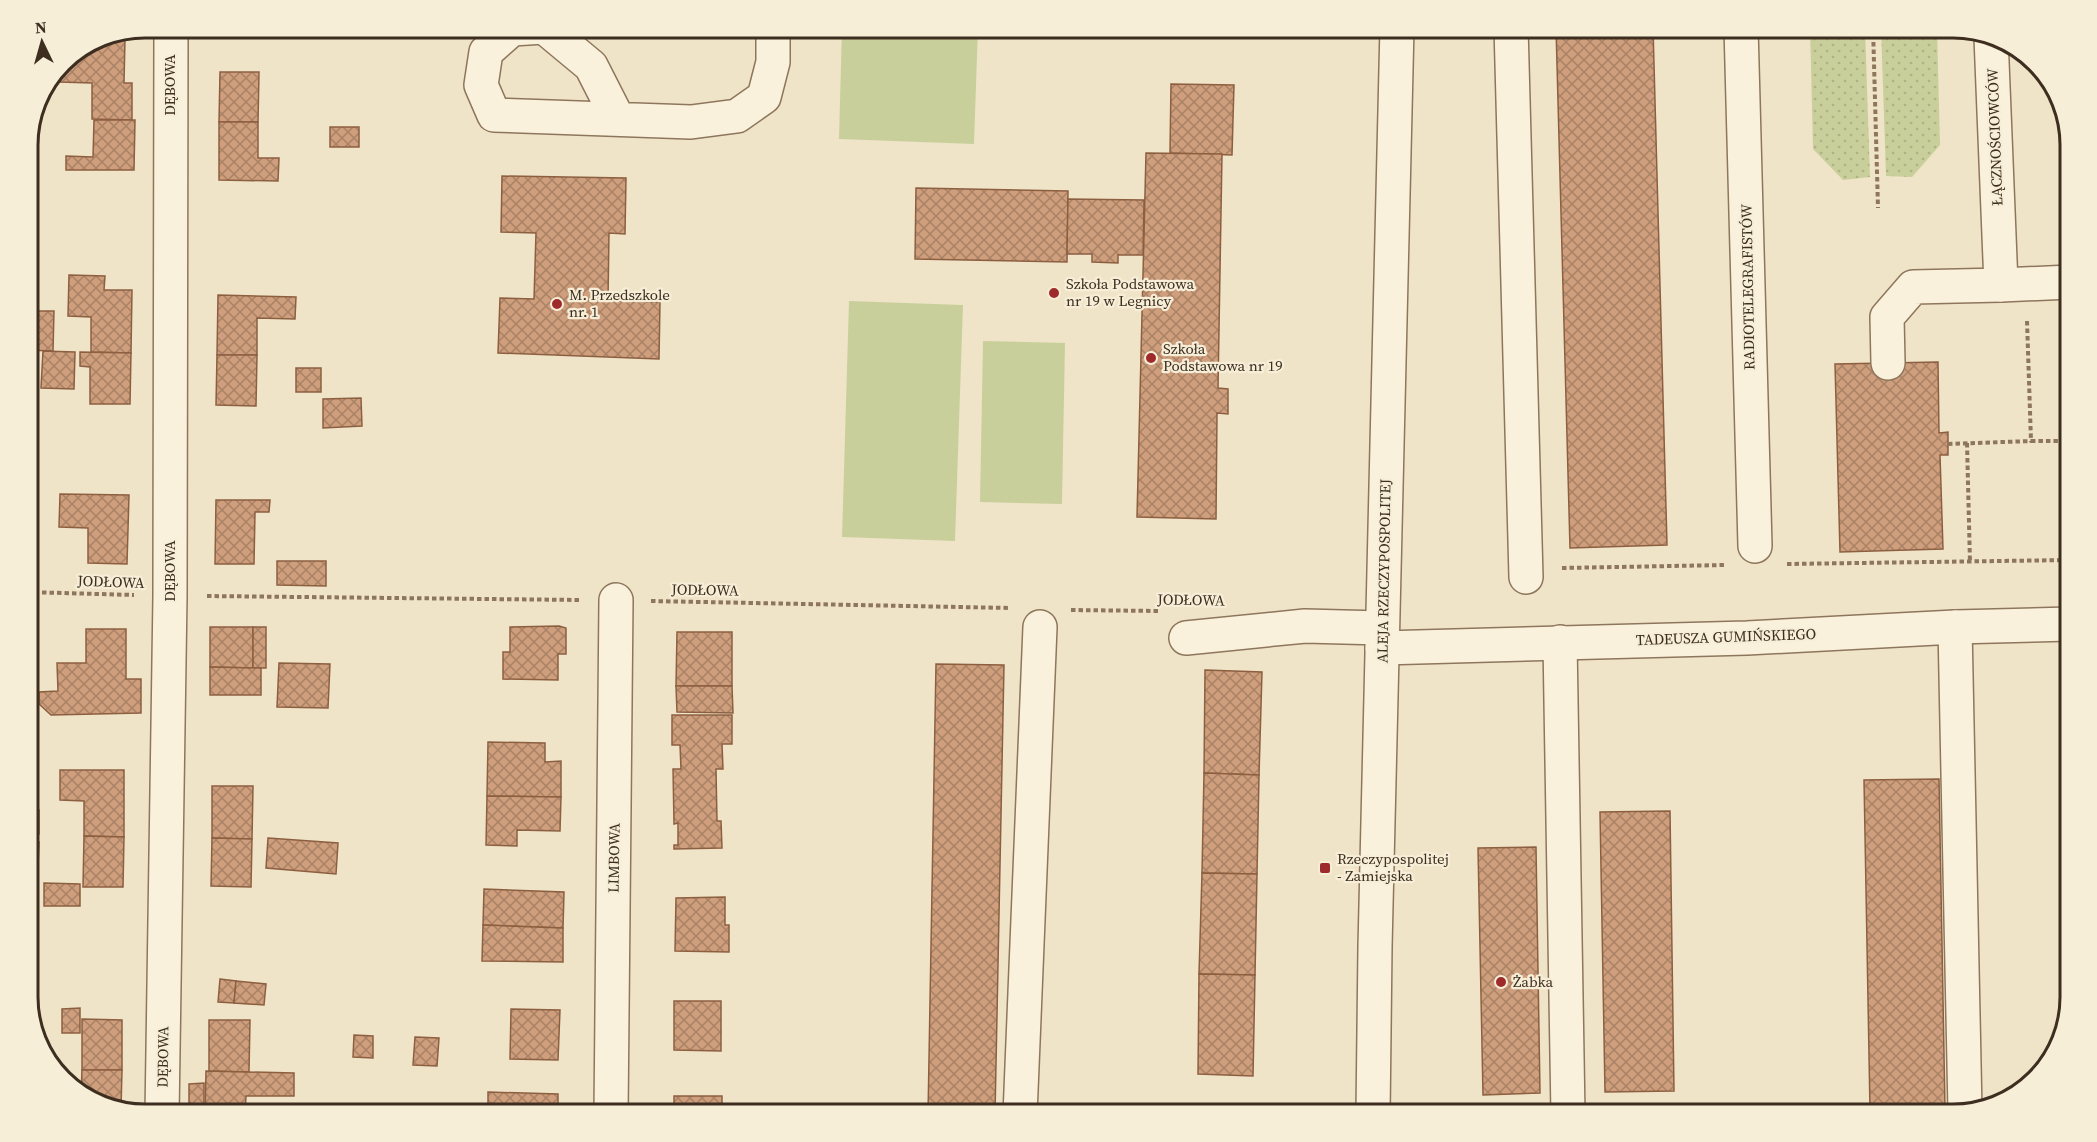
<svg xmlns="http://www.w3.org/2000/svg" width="2097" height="1142" viewBox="0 0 2097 1142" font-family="'Source Serif 4',serif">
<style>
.grass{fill:url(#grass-dots)}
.pitch{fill:#c9cf9b}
.building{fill:url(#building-cross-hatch);stroke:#8d5f41;stroke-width:1.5}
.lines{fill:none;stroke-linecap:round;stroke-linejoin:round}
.minor-casing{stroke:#8d765c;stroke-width:36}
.path{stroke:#8d765c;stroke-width:4;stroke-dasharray:4.5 3;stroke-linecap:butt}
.minor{stroke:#faf1dc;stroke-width:33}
.poi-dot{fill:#9e2a2b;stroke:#f7eed8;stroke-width:2}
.labels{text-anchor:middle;stroke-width:4.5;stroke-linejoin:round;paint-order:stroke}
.street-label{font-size:15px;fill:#3d2e20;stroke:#f7eed8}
.poi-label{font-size:15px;fill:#3d2e20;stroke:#f7eed8;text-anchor:start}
.rim{fill:none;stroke:#3d2e20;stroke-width:3}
</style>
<defs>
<pattern id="grass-dots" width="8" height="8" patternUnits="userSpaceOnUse" patternTransform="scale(1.5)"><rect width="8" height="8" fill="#c9cf9b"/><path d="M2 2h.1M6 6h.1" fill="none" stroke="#aeb285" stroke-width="1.8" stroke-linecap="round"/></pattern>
<pattern id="building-cross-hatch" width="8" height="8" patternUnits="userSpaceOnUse" patternTransform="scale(1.5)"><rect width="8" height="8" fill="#cf9f7d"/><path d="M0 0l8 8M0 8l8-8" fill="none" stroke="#a98266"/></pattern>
</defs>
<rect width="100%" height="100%" fill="#f0e4c8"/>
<!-- grass -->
<g class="grass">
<path d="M1810 27H1865L1870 177 1843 180 1813 149Z"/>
<path d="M1881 27H1937L1940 145 1912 177 1886 176Z"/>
</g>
<!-- pitch -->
<g class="pitch">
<path d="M842 27H978L974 144 839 139Z"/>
<path d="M849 301 963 305 955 541 842 537Z"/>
<path d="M983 341 1065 343 1062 504 980 502Z"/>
</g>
<!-- building -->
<g class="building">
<path d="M1556 27H1653L1667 545 1570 548Z"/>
<path d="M107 35V39H125L124 83H132V120L92 119V83L59 82 62 61 100 36Z"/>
<path d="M220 72H259L258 122H219Z"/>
<path d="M1171 84 1234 85 1232 155 1170 153Z"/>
<path d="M94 120H135L134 170H66V156L93 157Z"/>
<path d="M219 122H258V158H279L278 181 219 180Z"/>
<rect x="330" y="127" width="29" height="20"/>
<path d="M1146 153 1222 154 1218 388 1228 389V414L1217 413 1216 519 1137 517Z"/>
<path d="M502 176 626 178 625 234 609 233 608 301 660 302 659 359 498 353 500 298 534 299 536 233 501 232Z"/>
<path d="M916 188 1068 191 1067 262 915 259Z"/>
<path d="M1068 199 1144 200 1143 255H1118V263L1092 262V254H1067Z"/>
<path d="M69 275 105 276 104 290H132L131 353 91 352V317L68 316Z"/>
<path d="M218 295 296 297 295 319 257 318V355H217Z"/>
<path d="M27 311H54L53 351 27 350Z"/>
<path d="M43 351 75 352 74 389 41 388Z"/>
<path d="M80 352 131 353 130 404H90V367L80 366Z"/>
<path d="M217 355H257L256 406 216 405Z"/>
<path d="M1938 362 1939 433 1948 432V455H1940L1943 549 1840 552 1835 364Z"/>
<rect x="296" y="368" width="25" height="24"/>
<path d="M361 398 362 426 323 428V399Z"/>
<path d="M60 494 129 495 127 564 88 563V528L59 527Z"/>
<path d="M216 500H270L269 512H255L254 564H215Z"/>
<path d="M277 561H326V586L277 585Z"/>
<path d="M559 626 566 628V654H558V680L503 679V652H510V627Z"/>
<path d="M210 627H253V668L210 667Z"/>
<rect x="253" y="627" width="13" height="41"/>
<path d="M86 629H126V679H141V713L51 715 39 704V692L58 691 57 663H86Z"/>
<path d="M677 632H732V686H676Z"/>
<path d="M279 663 330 664 328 708 277 707Z"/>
<path d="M936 664 1004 665 995 1115H928Z"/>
<path d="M210 667 261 668V695H210Z"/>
<path d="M1205 670 1262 672 1259 775 1204 773Z"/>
<path d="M676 686H732L733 713 677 712Z"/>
<path d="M672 715H732V744H722L723 769H716L717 821H721L722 848 674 849V845H678V823L674 824 673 769H681L680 745H672Z"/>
<path d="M488 742 545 743V762L561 761V797L487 796Z"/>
<path d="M60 770H124V837L84 836V801L60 800Z"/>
<path d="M1204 773 1259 775 1257 874 1202 873Z"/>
<path d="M1939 779 1945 1109 1870 1110 1864 780Z"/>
<path d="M212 786H253L252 839 212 838Z"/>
<path d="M487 796 561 797 560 831 517 830V846L486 845Z"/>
<rect x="27" y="810" width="12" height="24"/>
<path d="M1670 811 1674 1091 1605 1092 1600 812Z"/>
<path d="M84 836 124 837 123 887H83Z"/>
<path d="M212 838 252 839 251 887 211 886Z"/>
<path d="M268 838 338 843 336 874 266 868Z"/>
<path d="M27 841 39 842 38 866H27Z"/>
<path d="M1536 847 1540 1093 1483 1095 1478 848Z"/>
<path d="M1202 873 1257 874 1255 975 1199 974Z"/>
<path d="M44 883 80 884V906H44Z"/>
<path d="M484 889 564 892 563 928 483 925Z"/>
<path d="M725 897V925H729V952L675 951 676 898Z"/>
<path d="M483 925 563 928V962L482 961Z"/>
<path d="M1199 974 1255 975 1253 1076 1198 1074Z"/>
<path d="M220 979 236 981 234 1003 218 1002Z"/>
<path d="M236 981 266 984 264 1005 234 1003Z"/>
<path d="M674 1001H721V1051L674 1050Z"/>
<path d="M80 1008V1033H62V1009Z"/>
<path d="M511 1009 560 1010 558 1060 510 1059Z"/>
<path d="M82 1019 122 1020V1070H82Z"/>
<path d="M209 1020H250L249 1072 209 1071Z"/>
<path d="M354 1035 373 1036V1058L353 1057Z"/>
<path d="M415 1037 439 1038 437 1066 413 1065Z"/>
<path d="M82 1070H122L121 1109 86 1099 81 1095Z"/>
<path d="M206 1071 294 1073V1096H246L245 1115H205Z"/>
<path d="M204 1083V1104H189V1084Z"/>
<path d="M488 1092 558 1094V1115H488Z"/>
<rect x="674" y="1096" width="48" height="19"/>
</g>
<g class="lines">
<!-- minor casing -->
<g class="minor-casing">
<g id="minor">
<path d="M1511 27 1526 577"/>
<path d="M1741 27 1755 546"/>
<path d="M618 119 591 66 544 27 512 29 486 52 481 85 494 115 691 122 737 116 764 97 773 62V27"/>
<path d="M2001 285 2070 282"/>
<path d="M1888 363 1887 317 1913 287 2001 285 1991 37"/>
<path d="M1955 627 1965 1112"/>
<path d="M1186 638 1305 626 1382 628"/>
<path d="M1560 642 1568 1115"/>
<path d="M1382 648 1747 638 1955 627 2070 624"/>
<path d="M162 1115 170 596 171 27"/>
<path d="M611 1115 616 600"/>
<path d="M1020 1115 1040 627"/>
<path d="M1373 1115 1375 947 1397 27"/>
</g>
</g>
<!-- path -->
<g class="path">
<path d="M1873 27 1878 208"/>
<path d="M2027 321 2031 441H2070"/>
<path d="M1967 443 1970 563"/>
<path d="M1948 444 2031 441"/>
<path d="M1787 564 2070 560"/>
<path d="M1562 568 1726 565"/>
<path d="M27 592 134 595"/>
<path d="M207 596 581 600"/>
<path d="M651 601 1010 608"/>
<path d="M1071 610 1159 611"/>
</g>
<!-- minor -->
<use href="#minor" class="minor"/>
</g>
<!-- markers -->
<g class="poi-dot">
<circle cx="1054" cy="293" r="6"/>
<circle cx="557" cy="304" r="6"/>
<circle cx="1151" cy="358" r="6"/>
<rect x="1319" y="862" width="12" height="12" rx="3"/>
<circle cx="1501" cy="982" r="6"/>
</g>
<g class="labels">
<!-- street labels -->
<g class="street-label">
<text transform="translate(170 85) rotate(-90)" y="5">DĘBOWA</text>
<text transform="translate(1995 137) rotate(-92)" y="5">ŁĄCZNOŚCIOWCÓW</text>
<text transform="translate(1748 287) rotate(-91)" y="5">RADIOTELEGRAFISTÓW</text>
<text transform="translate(170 571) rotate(-90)" y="5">DĘBOWA</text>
<text transform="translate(1384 571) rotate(-89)" y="5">ALEJA RZECZYPOSPOLITEJ</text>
<text transform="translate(111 582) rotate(2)" y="5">JODŁOWA</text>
<text transform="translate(705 590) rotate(1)" y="5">JODŁOWA</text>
<text transform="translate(1191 600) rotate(1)" y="5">JODŁOWA</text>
<text transform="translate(1726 637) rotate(-2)" y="5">TADEUSZA GUMIŃSKIEGO</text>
<text transform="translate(614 858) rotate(-89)" y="5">LIMBOWA</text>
<text transform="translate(163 1057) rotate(-89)" y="5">DĘBOWA</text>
</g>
<!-- poi labels -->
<g class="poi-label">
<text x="1066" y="289">Szkoła Podstawowa<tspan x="1066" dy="17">nr 19 w Legnicy</tspan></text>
<text x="569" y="300">M. Przedszkole<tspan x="569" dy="17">nr. 1</tspan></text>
<text x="1163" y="354">Szkoła<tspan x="1163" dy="17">Podstawowa nr 19</tspan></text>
<text x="1337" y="864">Rzeczypospolitej<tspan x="1337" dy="17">- Zamiejska</tspan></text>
<text x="1513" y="987">Żabka</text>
</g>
</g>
<!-- crop -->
<path d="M0 0H2097V1142H0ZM145 38H1953A107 107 0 0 1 2060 145V997A107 107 0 0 1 1953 1104H145A107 107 0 0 1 38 997V145A107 107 0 0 1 145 38Z" fill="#f7eed8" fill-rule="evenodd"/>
<path class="rim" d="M145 38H1953A107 107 0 0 1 2060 145V997A107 107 0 0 1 1953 1104H145A107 107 0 0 1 38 997V145A107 107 0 0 1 145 38Z"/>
<!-- north arrow -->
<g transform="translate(42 42) rotate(355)" stroke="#f7eed8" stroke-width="4.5" paint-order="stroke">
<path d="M0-4.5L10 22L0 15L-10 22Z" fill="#3d2e20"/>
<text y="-9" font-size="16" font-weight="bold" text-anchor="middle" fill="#3d2e20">N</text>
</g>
</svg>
